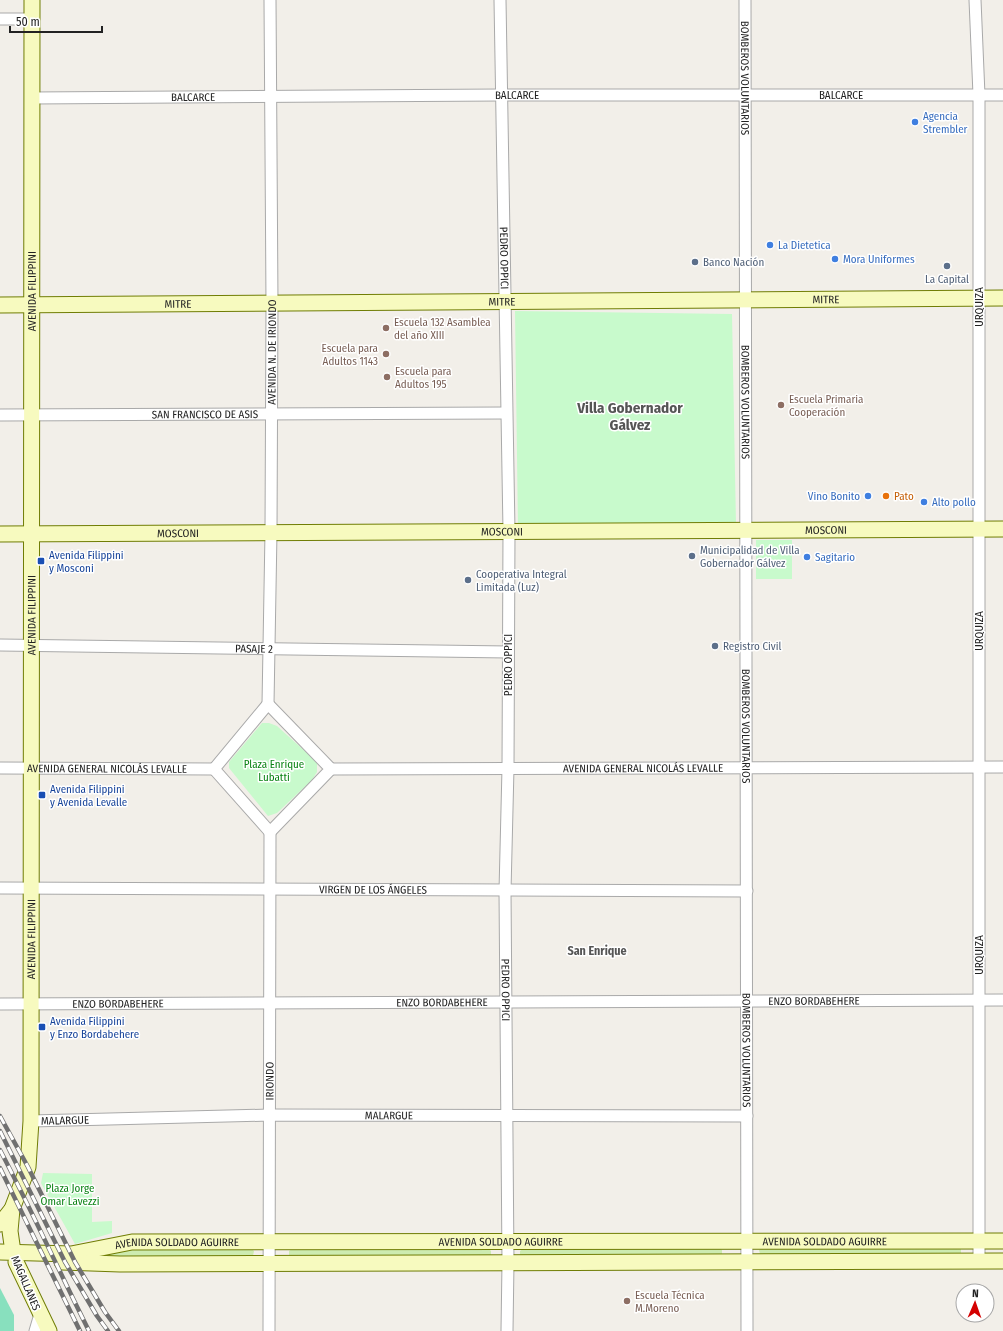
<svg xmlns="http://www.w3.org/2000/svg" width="1003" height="1331" viewBox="0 0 1003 1331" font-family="'Fira Sans Condensed',sans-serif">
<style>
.grass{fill:#cdebb0}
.park{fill:#c8facc}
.pitch{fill:#88e0be}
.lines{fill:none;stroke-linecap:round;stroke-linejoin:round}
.street-casing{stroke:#a9a9a9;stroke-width:13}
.secondary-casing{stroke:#707d05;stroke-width:17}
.street{stroke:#fff;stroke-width:11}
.secondary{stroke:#f7fabf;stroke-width:15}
.rail-casing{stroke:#707070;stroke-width:4.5}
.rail{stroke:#fff;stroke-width:3;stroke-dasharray:9;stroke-linecap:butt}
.shop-dot{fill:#3f7fe0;stroke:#fff;stroke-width:1.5}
.service-dot{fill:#5c6f8a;stroke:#fff;stroke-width:1.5}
.education-dot{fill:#8d6e63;stroke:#fff;stroke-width:1.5}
.food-dot{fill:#e8710a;stroke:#fff;stroke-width:1.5}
.transit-dot{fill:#1a4fb4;stroke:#fff;stroke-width:1.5}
.labels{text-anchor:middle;stroke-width:3;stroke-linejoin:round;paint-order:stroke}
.street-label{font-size:11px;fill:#222;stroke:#fff}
.shop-label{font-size:11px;fill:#366cbe;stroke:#fff;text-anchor:start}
.service-label{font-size:11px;fill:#4e5e75;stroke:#fff;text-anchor:start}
.education-label{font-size:11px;fill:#785e54;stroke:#fff;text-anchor:start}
.food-label{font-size:11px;fill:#c56008;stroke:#fff;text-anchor:start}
.transit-label{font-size:11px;fill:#164399;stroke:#fff;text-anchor:start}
.park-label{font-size:11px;fill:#0c8416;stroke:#fff}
.neighbourhood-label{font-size:12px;font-weight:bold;fill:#555;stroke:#fff}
.district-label{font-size:15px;font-weight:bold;fill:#555;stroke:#fff}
</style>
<rect width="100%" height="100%" fill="#f2efe9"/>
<!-- grass -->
<g class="grass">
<path d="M958 1246 961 1249V1254L763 1256 760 1254 759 1250 763 1247Z"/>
<path d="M250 1248 254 1251 253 1256 250 1258 80 1256 121 1249Z"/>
<path d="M488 1248 491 1251V1256L293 1258 289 1256V1251L292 1249Z"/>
<path d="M524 1248H719L722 1250V1255L524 1257 520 1255V1251Z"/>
</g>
<!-- park -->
<g class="park">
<path d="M515 311 732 314 736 525 518 529Z"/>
<rect x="756" y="540" width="36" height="39"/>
<path d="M262 723H269L277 726 317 762V772L312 780 277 813 268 816 229 768V762Z"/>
<path d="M43 1173 92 1174V1222L112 1221V1233L75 1244 41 1183Z"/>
</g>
<!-- pitch -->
<path class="pitch" d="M0 1288 14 1315V1331H0Z"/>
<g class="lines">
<!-- street casing -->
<g class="street-casing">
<g id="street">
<path id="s1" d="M500 0 509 531 508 768 505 891 508 1263 507 1331"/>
<path id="s2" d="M745 0 747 1331"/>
<path d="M975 0 979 95V1261"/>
<path d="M0 19H32"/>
<path id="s3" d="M32 98 501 95H1003"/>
<path id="s4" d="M0 415 506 413"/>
<path id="s5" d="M0 645 508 652"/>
<path id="s6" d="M268 704 271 532 272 303 270 0"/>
<path d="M268 704 331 769 270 832 214 769Z"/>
<path id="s7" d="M0 768 214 769"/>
<path id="s8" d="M331 769 1003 767"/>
<path id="s9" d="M0 888 747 891"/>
<path id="s10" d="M0 1004 1003 1000"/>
<path id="s11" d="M31 1121 269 1115 747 1116"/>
<path d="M35 1331 40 1314"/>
<path id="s12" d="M269 1331 270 832"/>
</g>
</g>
<!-- secondary casing -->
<g class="secondary-casing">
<g id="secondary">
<path id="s13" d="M0 305 1003 298"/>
<path id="s14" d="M0 534 1003 529"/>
<path d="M12 1209 10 1231 13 1252"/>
<path id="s15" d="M0 1224 12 1209 28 1167 31 1121 32 0"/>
<path id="s16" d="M0 1252 71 1254 132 1242 1003 1241"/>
<path d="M16 1262 49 1331"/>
<path d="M62 1262 120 1264 1003 1261"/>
</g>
</g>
<!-- street -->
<use href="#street" class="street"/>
<!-- secondary -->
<use href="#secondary" class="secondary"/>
<!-- rail casing -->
<g class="rail-casing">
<g id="rail">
<path d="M0 1116 28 1167 75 1262 105 1312 119 1331"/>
<path d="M0 1131 65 1262 97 1316 108 1331"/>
<path d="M0 1150C31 1209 59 1271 89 1331"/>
<path d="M0 1168 80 1331"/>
</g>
</g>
<!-- rail -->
<use href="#rail" class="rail"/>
</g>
<!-- markers -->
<g class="shop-dot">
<circle cx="915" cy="122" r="4"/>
<circle cx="770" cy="245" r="4"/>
<circle cx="835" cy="259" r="4"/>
<circle cx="868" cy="496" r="4"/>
<circle cx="924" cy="502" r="4"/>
<circle cx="807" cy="557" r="4"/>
</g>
<g class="service-dot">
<circle cx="695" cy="262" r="4"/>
<circle cx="947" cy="266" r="4"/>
<circle cx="692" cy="556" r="4"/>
<circle cx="468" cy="580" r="4"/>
<circle cx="715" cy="646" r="4"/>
</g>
<g class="education-dot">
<circle cx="386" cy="328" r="4"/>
<circle cx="386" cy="354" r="4"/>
<circle cx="387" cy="377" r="4"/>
<circle cx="781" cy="405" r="4"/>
<circle cx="627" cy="1301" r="4"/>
</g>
<circle class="food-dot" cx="886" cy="496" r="4"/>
<g class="transit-dot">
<rect x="37" y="557" width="8" height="8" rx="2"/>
<rect x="38" y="791" width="8" height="8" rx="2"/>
<rect x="38" y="1023" width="8" height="8" rx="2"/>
</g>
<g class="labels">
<!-- street labels -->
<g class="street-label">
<text dy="4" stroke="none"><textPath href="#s2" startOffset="78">BOMBEROS VOLUNTARIOS</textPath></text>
<text dy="4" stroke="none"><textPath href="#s3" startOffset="485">BALCARCE</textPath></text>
<text dy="4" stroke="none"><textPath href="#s3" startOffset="809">BALCARCE</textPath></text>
<text dy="4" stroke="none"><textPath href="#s3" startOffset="161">BALCARCE</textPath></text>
<text dy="4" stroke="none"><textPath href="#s1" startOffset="258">PEDRO OPPICI</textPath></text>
<text dy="4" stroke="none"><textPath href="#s15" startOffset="940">AVENIDA FILIPPINI</textPath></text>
<text dy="4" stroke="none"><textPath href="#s13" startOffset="826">MITRE</textPath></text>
<text dy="4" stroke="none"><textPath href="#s13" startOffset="502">MITRE</textPath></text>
<text dy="4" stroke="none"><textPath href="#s13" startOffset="178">MITRE</textPath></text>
<text transform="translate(979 307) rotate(-90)" y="4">URQUIZA</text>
<text dy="4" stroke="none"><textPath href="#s6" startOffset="352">AVENIDA N. DE IRIONDO</textPath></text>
<text dy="4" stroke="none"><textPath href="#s2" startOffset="402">BOMBEROS VOLUNTARIOS</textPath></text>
<text dy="4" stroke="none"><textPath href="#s4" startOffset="205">SAN FRANCISCO DE ASIS</textPath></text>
<text dy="4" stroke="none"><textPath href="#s14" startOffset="826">MOSCONI</textPath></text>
<text dy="4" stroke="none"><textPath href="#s14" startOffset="502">MOSCONI</textPath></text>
<text dy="4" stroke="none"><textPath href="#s14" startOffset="178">MOSCONI</textPath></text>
<text dy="4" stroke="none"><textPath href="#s15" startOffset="616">AVENIDA FILIPPINI</textPath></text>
<text transform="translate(979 631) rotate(-90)" y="4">URQUIZA</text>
<text dy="4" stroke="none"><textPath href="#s5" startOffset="254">PASAJE 2</textPath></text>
<text transform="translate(508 665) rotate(-90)" y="4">PEDRO OPPICI</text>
<text dy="4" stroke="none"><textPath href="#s2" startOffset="726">BOMBEROS VOLUNTARIOS</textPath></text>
<text dy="4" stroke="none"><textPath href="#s7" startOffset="107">AVENIDA GENERAL NICOLÁS LEVALLE</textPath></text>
<text dy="4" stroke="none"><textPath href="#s8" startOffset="312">AVENIDA GENERAL NICOLÁS LEVALLE</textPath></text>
<text dy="4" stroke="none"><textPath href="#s9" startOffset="373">VIRGEN DE LOS ÁNGELES</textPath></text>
<text dy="4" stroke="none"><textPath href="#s15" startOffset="292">AVENIDA FILIPPINI</textPath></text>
<text transform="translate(979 955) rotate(-90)" y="4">URQUIZA</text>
<text dy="4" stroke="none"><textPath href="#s1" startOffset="990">PEDRO OPPICI</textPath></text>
<text dy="4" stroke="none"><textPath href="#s10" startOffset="814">ENZO BORDABEHERE</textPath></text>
<text dy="4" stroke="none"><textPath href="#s10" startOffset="442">ENZO BORDABEHERE</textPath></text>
<text dy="4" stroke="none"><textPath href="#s10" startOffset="118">ENZO BORDABEHERE</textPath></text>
<text dy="4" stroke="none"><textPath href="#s2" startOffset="1050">BOMBEROS VOLUNTARIOS</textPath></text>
<text dy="4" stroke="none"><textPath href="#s12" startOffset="250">IRIONDO</textPath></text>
<text dy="4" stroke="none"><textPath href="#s11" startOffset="358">MALARGUE</textPath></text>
<text dy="4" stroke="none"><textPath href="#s11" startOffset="34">MALARGUE</textPath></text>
<text dy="4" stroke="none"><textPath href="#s16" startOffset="826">AVENIDA SOLDADO AGUIRRE</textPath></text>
<text dy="4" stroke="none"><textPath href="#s16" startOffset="502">AVENIDA SOLDADO AGUIRRE</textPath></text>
<text dy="4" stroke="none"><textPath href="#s16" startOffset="178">AVENIDA SOLDADO AGUIRRE</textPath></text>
<text transform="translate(26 1283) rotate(67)" y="4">MAGALLANES</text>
</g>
<!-- shop labels -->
<g class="shop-label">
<text x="923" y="120">Agencia<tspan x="923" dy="13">Strembler</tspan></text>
<text x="778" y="249">La Dietetica</text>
<text x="843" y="263">Mora Uniformes</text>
<text x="860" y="500" text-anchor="end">Vino Bonito</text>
<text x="932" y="506">Alto pollo</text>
<text x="815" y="561">Sagitario</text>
</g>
<!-- service labels -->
<g class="service-label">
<text x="703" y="266">Banco Nación</text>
<text x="947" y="283" text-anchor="middle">La Capital</text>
<text x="700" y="554">Municipalidad de Villa<tspan x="700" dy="13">Gobernador Gálvez</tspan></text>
<text x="476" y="578">Cooperativa Integral<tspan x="476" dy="13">Limitada (Luz)</tspan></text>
<text x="723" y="650">Registro Civil</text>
</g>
<!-- education labels -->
<g class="education-label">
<text x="394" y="326">Escuela 132 Asamblea<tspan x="394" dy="13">del año XIII</tspan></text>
<text x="378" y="352" text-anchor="end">Escuela para<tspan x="378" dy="13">Adultos 1143</tspan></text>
<text x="395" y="375">Escuela para<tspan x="395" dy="13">Adultos 195</tspan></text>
<text x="789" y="403">Escuela Primaria<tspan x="789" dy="13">Cooperación</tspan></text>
<text x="635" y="1299">Escuela Técnica<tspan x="635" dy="13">M.Moreno</tspan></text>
</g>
<!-- food labels -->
<g class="food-label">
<text x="894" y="500">Pato</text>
</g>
<!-- transit labels -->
<g class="transit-label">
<text x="49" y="559">Avenida Filippini<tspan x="49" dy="13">y Mosconi</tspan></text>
<text x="50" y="793">Avenida Filippini<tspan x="50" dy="13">y Avenida Levalle</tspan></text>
<text x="50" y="1025">Avenida Filippini<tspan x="50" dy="13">y Enzo Bordabehere</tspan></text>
</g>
<!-- park labels -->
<g class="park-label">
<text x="274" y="768">Plaza Enrique<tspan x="274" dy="13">Lubatti</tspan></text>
<text x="70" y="1192">Plaza Jorge<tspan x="70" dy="13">Omar Lavezzi</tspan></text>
</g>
<!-- neighbourhood labels -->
<g class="neighbourhood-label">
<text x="597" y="955">San Enrique</text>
</g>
<!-- district labels -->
<g class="district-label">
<text x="630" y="413">Villa Gobernador<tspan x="630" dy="17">Gálvez</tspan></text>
</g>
</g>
<!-- north arrow -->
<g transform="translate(975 1303) rotate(2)"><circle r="19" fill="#ffffff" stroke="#a7a7a7"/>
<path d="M0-3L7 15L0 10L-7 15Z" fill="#d40000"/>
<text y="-6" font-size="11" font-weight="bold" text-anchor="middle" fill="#222222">N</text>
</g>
<!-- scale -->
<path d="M10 26v6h92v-6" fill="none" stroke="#222222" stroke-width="2"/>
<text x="16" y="26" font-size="12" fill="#222222" stroke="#ffffff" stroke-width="3" paint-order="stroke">50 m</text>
</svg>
